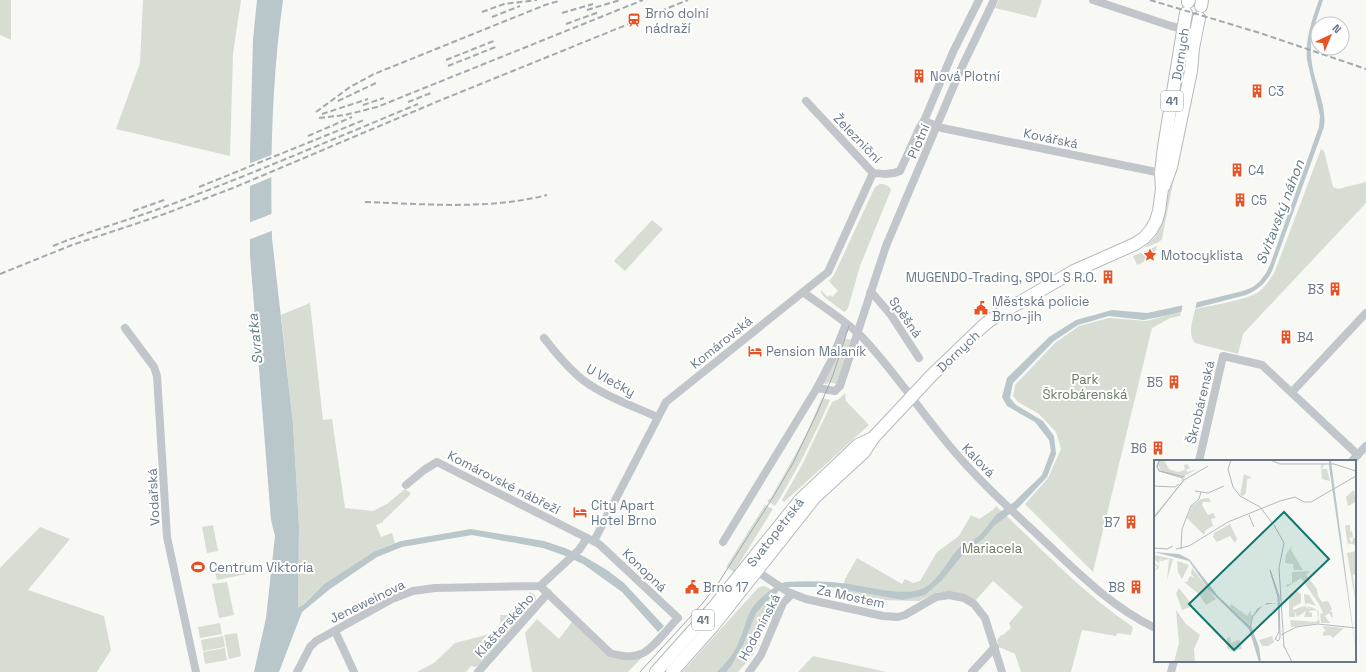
<svg xmlns="http://www.w3.org/2000/svg" width="1366" height="672" viewBox="0 0 1366 672" font-family="'Space Grotesk',sans-serif">
<style>
.green{fill:#d8ddd4}
.water{fill:#b9c6ca}
.pier{fill:#f8f8f5}
.lines{fill:none;stroke-linecap:round;stroke-linejoin:round}
.primary-casing{stroke:#b4babe;stroke-width:14}
.street{stroke:#c1c6ca;stroke-width:8}
.primary{stroke:#fff;stroke-width:12}
.tram{stroke:#a2a9af;stroke-width:1}
.rail{stroke:#a2a9af;stroke-width:2;stroke-dasharray:6 3;stroke-linecap:butt}
.labels{text-anchor:middle;stroke-width:4;stroke-linejoin:round;paint-order:stroke}
.shield{fill:#fff;stroke:#94a0ab;stroke-width:1}
.shield-label{font-size:12px;font-weight:bold;fill:#667887}
.poi-label{font-size:13px;fill:#667887;stroke:#fff;text-anchor:start}
.street-label{font-size:13px;fill:#667887;stroke:#fff}
.park-label{font-size:13px;fill:#667961;stroke:#fff}
.water-label{font-size:14px;font-style:italic;fill:#627a83;stroke:#fff}
.inset-road{fill:none;stroke:#b1b9bf;stroke-width:1}
.view{fill:#0f766e;fill-opacity:0.15;stroke:#0f766e;stroke-width:2}
.inset-edge{fill:none;stroke:#667887;stroke-width:2}
</style>
<rect width="100%" height="100%" fill="#f8f8f5"/>
<!-- green -->
<g class="green">
<path d="M0 0H11V40L0 35Z"/>
<path d="M143 0H241L233 54 230 156 116 129 140 63Z"/>
<path d="M999 0H1042L1036 18 995 8Z"/>
<path d="M1321 149 1324 151 1333 187 1338 189 1366 182V203L1243 334 1238 354 1195 343C1187 334 1193 320 1195 309 1213 305 1242 301 1257 293 1265 287 1270 280 1275 271Z"/>
<path d="M1176 156 1178 157 1162 239 1159 242 1144 248 1155 237 1162 225Z"/>
<path d="M880 184C884 184 889 185 891 190L860 266 848 308 846 311 844 312 823 296 821 292V290L828 297 830 295 832 297 838 291 829 281 834 275 875 187Z"/>
<path d="M652 220 663 229 625 271 614 261Z"/>
<path d="M1157 246 1154 257 1137 265 1133 256Z"/>
<path d="M310 303 323 420 332 419 345 508 373 511 387 504 405 489 411 493 409 496 383 521V522L376 525 381 537 392 533 395 543 375 551 324 584 298 609 299 526 293 424 281 315Z"/>
<path d="M1181 312 1180 316 1170 318 1152 328 1093 572 1025 504 1048 478 1061 449 1056 432 1039 414 1018 402 1013 396 1015 385 1055 343 1079 326 1109 318 1146 321Z"/>
<path d="M844 338 851 340 837 384 835 386 836 384 829 382 827 384 822 383Z"/>
<path d="M845 393 846 401 869 425 784 502 782 500 802 465 832 402 839 399Z"/>
<path d="M822 398 830 400C814 437 796 472 775 506L767 501 771 498 805 437Z"/>
<path d="M765 505 773 509 734 572 726 567Z"/>
<path d="M996 506C1041 548 1082 593 1133 627L1131 635 1117 633 1116 636 1082 630 1071 672H1021L1015 654 999 647 997 640 1001 635H1003L1011 628 1009 623 1023 607 993 581 975 601 953 592H938L919 601 880 600 842 594 845 579 857 558 902 584 905 579 913 583 920 581 937 552 959 536 971 515 979 519 993 510Z"/>
<path d="M213 525 218 551 207 553 202 527Z"/>
<path d="M40 527 70 539 28 590 104 616 111 650 97 672H0V568Z"/>
<path d="M244 562 247 574 217 580 214 568Z"/>
<path d="M227 582 234 615 219 618 212 584Z"/>
<path d="M763 586 767 587 778 594V603L777 605 778 606 772 620 769 619 753 655 738 672H682L758 588Z"/>
<path d="M529 592 534 594 536 598 535 604 480 665 475 667 471 666 466 672H417L434 663 455 643 501 631 500 615H513V614L523 612V609L527 608V603L531 602Z"/>
<path d="M537 619 559 639 572 622 606 655H628L652 647 628 672H532L525 633Z"/>
<path d="M220 623 222 634 200 638 198 627Z"/>
<path d="M237 633 241 656 229 659 224 635Z"/>
<path d="M223 636 225 647 203 651 201 640Z"/>
<path d="M225 648 227 660 205 664 203 652Z"/>
<path d="M813 656 887 672H798Z"/>
</g>
<!-- water -->
<g class="water">
<path d="M257 0H283C272 79 270 159 272 238L293 424 299 526 298 608 304 604 324 584 375 551 401 541 471 529 544 541 565 548 585 557 607 570 624 583 664 626 658 632 622 592 583 564 563 555 543 548 472 535 402 547 377 557 330 589 302 612 279 672H254L266 618 275 536 271 520 250 255V153L253 40Z"/>
<path d="M1319 0H1323C1316 21 1308 41 1312 64 1315 85 1327 105 1324 127L1272 271C1266 283 1258 290 1246 295L1169 315 1144 320 1109 316 1078 325 1054 341 1013 383 1010 398 1016 405 1043 421 1054 436 1056 454 1047 477 1019 507 995 525 983 539 965 552 942 580 925 595 903 600 831 587H790L779 591 767 601 756 613 743 645 731 666 726 672H717C726 663 735 653 739 641 744 632 745 621 750 612 755 601 774 586 785 582 801 581 816 581 831 582 856 583 901 598 922 589 939 582 949 556 963 544L967 547H968L969 544 981 534 996 515 1014 502 1042 475 1051 451 1049 440 1035 422 1007 406 1002 397 1007 378 1049 337 1076 320 1112 310 1147 313 1198 302 1243 291 1253 287 1260 281 1266 273 1270 265 1319 127 1320 116 1307 60C1305 39 1312 20 1319 0Z"/>
</g>
<!-- pier -->
<g class="pier">
<path d="M274 154V176L248 187V164Z"/>
<path d="M274 213V230L248 240V223Z"/>
<path d="M1197 301 1195 310 1181 314 1183 303Z"/>
</g>
<g class="lines">
<!-- primary casing -->
<g class="primary-casing">
<g id="primary">
<path d="M1188 2 1189 0"/>
<path d="M1201 6 1202 0"/>
<path d="M1164 186 1171 167 1191 71 1193 48 1199 18"/>
<path d="M656 672 714 607 801 499 858 445 873 438"/>
<path d="M672 672 713 626 815 497 864 452 873 438 931 376 984 325 996 316 1074 271 1135 244 1144 238 1151 230 1156 221 1159 211 1162 189 1161 173 1164 147 1186 13"/>
</g>
</g>
<!-- street -->
<g class="street">
<path d="M1093 0 1171 26 1183 29"/>
<path d="M806 101 873 173C883 174 891 175 900 171L920 127 924 121 953 52 979 0"/>
<path d="M924 121 942 128 1161 173"/>
<path d="M803 292C823 307 845 320 863 338 894 371 919 409 948 444 975 477 1008 507 1039 536 1075 570 1110 606 1155 628"/>
<path d="M870 293 873 294 891 315 919 358"/>
<path d="M125 328 154 367 157 376 167 537 196 672"/>
<path d="M544 338C554 351 565 364 577 375 598 394 631 405 657 417"/>
<path d="M817 388 835 391 840 386 886 246 960 71 994 0"/>
<path d="M1292 392 1366 313"/>
<path d="M1199 461 1223 356 1262 365 1358 455"/>
<path d="M1352 461 1366 446"/>
<path d="M406 485 424 470 437 462 599 544 678 618C669 627 652 650 641 654 631 658 621 656 610 653L540 586"/>
<path d="M594 541 666 402 828 272 873 173"/>
<path d="M723 542 817 388 832 359 846 324"/>
<path d="M752 568 788 592 806 599 883 616 898 617 905 615 936 597 949 595 964 598 974 604 985 618 1002 672"/>
<path d="M335 631 354 672"/>
<path d="M297 672 310 647 316 641 392 599 413 591 435 588 540 586 579 550 587 538"/>
<path d="M478 672 548 593"/>
<path d="M749 672 761 655 783 603 792 594"/>
<path d="M972 672 995 647"/>
<path d="M1171 672 1174 661"/>
</g>
<!-- primary -->
<use href="#primary" class="primary"/>
<!-- tram -->
<path class="tram" d="M640 672 702 604 719 582 773 497 793 463 817 413 833 375 849 326"/>
<!-- rail -->
<g class="rail">
<path d="M1150 0 1260 33 1366 69"/>
<path d="M587 10 620 0"/>
<path d="M482 12 504 4 537 0"/>
<path d="M562 13 593 4"/>
<path d="M492 17 520 6"/>
<path d="M566 24 599 12"/>
<path d="M446 60 496 40"/>
<path d="M448 66 498 46"/>
<path d="M338 101 378 82"/>
<path d="M408 102 431 93"/>
<path d="M363 105 384 98"/>
<path d="M316 112 350 87 374 74 545 5 559 1"/>
<path d="M322 114 368 99"/>
<path d="M319 118 345 115 377 107 643 0"/>
<path d="M308 136 352 117"/>
<path d="M199 187 364 120"/>
<path d="M365 202C426 204 488 210 547 195"/>
<path d="M133 211 167 199"/>
<path d="M53 246C87 232 122 222 156 210 245 177 331 140 418 104"/>
<path d="M0 274 72 245 159 216 233 188 441 100 688 0"/>
</g>
</g>
<!-- icons -->
<defs>
<g id="station-bare" transform="scale(1.08)"><path d="M-3-6H3Q5-6 5-4V2Q5 4 3 4L4.5 6H3L1.5 4h-3L-3 6H-4.5L-3 4Q-5 4-5 2V-4Q-5-6-3-6ZM-3.5-4v3h7v-3ZM-3.5 1v1.5H-2V1ZM2 1v1.5H3.5V1Z" fill="#e95224" stroke="#fff" stroke-width="2.5" paint-order="stroke"/></g>
<g id="building-bare" transform="scale(1.08)"><path d="M-4-6H4V6H1V3H-1V6H-4ZM-2.5-4.3h1.7v1.8h-1.7ZM.8-4.3h1.7v1.8H.8ZM-2.5-1h1.7V.8h-1.7ZM.8-1h1.7V.8H.8Z" fill="#e95224" stroke="#fff" stroke-width="2.5" paint-order="stroke"/></g>
<g id="sight-bare" transform="scale(1.08)"><path d="M0-6L1.8-2.2L6-1.7L2.9 1.2L3.7 5.4L0 3.3L-3.7 5.4L-2.9 1.2L-6-1.7L-1.8-2.2Z" fill="#e95224" stroke="#fff" stroke-width="2.5" paint-order="stroke"/></g>
<g id="civic-bare" transform="scale(1.08)"><path d="M-.6-6.5H3V-4.5H.6V-3L4-1V1h2V6H-6V1h2V-1L-.6-3ZM-1.2 2.5V6h2.4V2.5Z" fill="#e95224" stroke="#fff" stroke-width="2.5" paint-order="stroke"/></g>
<g id="hotel-bare" transform="scale(1.08)"><path d="M-6-4.5h1.5V1H6V5H4.5V3h-9V5H-6ZM-4 0a1.8 1.8 0 1 1 3.6 0ZM.5 0V-2.5h3Q6-2.5 6 0Z" fill="#e95224" stroke="#fff" stroke-width="2.5" paint-order="stroke"/></g>
<g id="stadium-bare" transform="scale(1.08)"><path d="M0-5a6.5 5 0 1 0 0 10a6.5 5 0 1 0 0-10ZM-3.5-1.8h7v3.6h-7Z" fill="#e95224" stroke="#fff" stroke-width="2.5" paint-order="stroke"/></g>
</defs>
<g fill-rule="evenodd">
<use href="#station-bare" x="634" y="20"/>
<use href="#building-bare" x="919" y="76"/>
<use href="#building-bare" x="1257" y="91"/>
<use href="#building-bare" x="1237" y="170"/>
<use href="#building-bare" x="1240" y="200"/>
<use href="#sight-bare" x="1150" y="255"/>
<use href="#building-bare" x="1108" y="277"/>
<use href="#building-bare" x="1335" y="289"/>
<use href="#civic-bare" x="981" y="308"/>
<use href="#building-bare" x="1286" y="337"/>
<use href="#hotel-bare" x="755" y="351"/>
<use href="#building-bare" x="1174" y="382"/>
<use href="#building-bare" x="1158" y="448"/>
<use href="#hotel-bare" x="580" y="512"/>
<use href="#building-bare" x="1131" y="522"/>
<use href="#stadium-bare" x="198" y="567"/>
<use href="#civic-bare" x="692" y="587"/>
<use href="#building-bare" x="1136" y="587"/>
</g>
<g class="labels">
<!-- shield labels -->
<g class="shield">
<rect x="1161" y="91" width="22" height="20" rx="3"/>
<rect x="692" y="610" width="22" height="20" rx="3"/>
</g>
<g class="shield-label">
<text x="1172" y="105">41</text>
<text x="703" y="624">41</text>
</g>
<!-- poi labels -->
<g class="poi-label">
<text x="645" y="18">Brno dolní<tspan x="645" dy="15">nádraží</tspan></text>
<text x="930" y="81">Nová Plotní</text>
<text x="1268" y="96">C3</text>
<text x="1248" y="175">C4</text>
<text x="1251" y="205">C5</text>
<text x="1161" y="260">Motocyklista</text>
<text x="1097" y="282" text-anchor="end">MUGENDO-Trading, SPOL. S R.O.</text>
<text x="1324" y="294" text-anchor="end">B3</text>
<text x="992" y="306">Městská policie<tspan x="992" dy="15">Brno-jih</tspan></text>
<text x="1297" y="342">B4</text>
<text x="766" y="356">Pension Malaník</text>
<text x="1163" y="387" text-anchor="end">B5</text>
<text x="1147" y="453" text-anchor="end">B6</text>
<text x="591" y="510">City Apart<tspan x="591" dy="15">Hotel Brno</tspan></text>
<text x="1120" y="527" text-anchor="end">B7</text>
<text x="209" y="572">Centrum Viktoria</text>
<text x="703" y="592">Brno 17</text>
<text x="1125" y="592" text-anchor="end">B8</text>
</g>
<!-- street labels -->
<g class="street-label">
<text transform="translate(1180 54) rotate(-81)" y="5">Dornych</text>
<text transform="translate(858 138) rotate(46)" y="5">Železniční</text>
<text transform="translate(1051 138) rotate(12)" y="5">Kovářská</text>
<text transform="translate(918 141) rotate(-67)" y="5">Plotní</text>
<text transform="translate(906 317) rotate(55)" y="5">Spěšná</text>
<text transform="translate(721 342) rotate(-39)" y="5">Komárovská</text>
<text transform="translate(958 351) rotate(-44)" y="5">Dornych</text>
<text transform="translate(611 380) rotate(29)" y="5">U Vlečky</text>
<text transform="translate(1200 402) rotate(-77)" y="5">Škrobárenská</text>
<text transform="translate(979 460) rotate(46)" y="5">Kalová</text>
<text transform="translate(504 482) rotate(27)" y="5">Komárovské nábřeží</text>
<text transform="translate(153 497) rotate(-93)" y="5">Vodařská</text>
<text transform="translate(775 532) rotate(-52)" y="5">Svatopetrská</text>
<text transform="translate(645 570) rotate(44)" y="5">Konopná</text>
<text transform="translate(851 596) rotate(12)" y="5">Za Mostem</text>
<text transform="translate(367 601) rotate(-26)" y="5">Jeneweinova</text>
<text transform="translate(504 625) rotate(-48)" y="5">Klášterského</text>
<text transform="translate(759 627) rotate(-62)" y="5">Hodonínská</text>
</g>
<!-- park labels -->
<g class="park-label">
<text x="1085" y="384">Park<tspan x="1085" dy="15">Škrobárenská</tspan></text>
<text x="992" y="553">Mariacela</text>
</g>
<!-- water labels -->
<g class="water-label">
<text transform="translate(1280 212) rotate(-69)" y="5">Svitavský náhon</text>
<text transform="translate(255 339) rotate(-96)" y="5">Svratka</text>
</g>
</g>
<!-- overview -->
<g transform="translate(1154 460)">
<rect width="202" height="202" fill="#f8f8f5"/>
<path d="M6 0H10L15 9 24 12 31 10 30 5 33 4 36 8 32 10 34 12 43 9 29 17 8 12 4 5ZM170 4 168 9H173L176 21 168 19 167 5ZM90 14 98 18 93 19 92 33 89 36 86 35ZM200 30 202 42 194 46 192 37ZM55 38 57 42H49L48 45 54 55 59 53 62 58 57 59 59 66 52 70 50 75 33 58 38 46 47 39ZM76 64 83 79 81 83 76 76 63 82 59 77 60 73ZM193 65H196V72L198 71 199 77 195 78 198 83 199 78H202V85L194 83V87L191 66ZM138 86 137 90 149 110H140L139 104 131 103 132 94ZM202 91V114L199 115 202 144 193 93ZM0 95 19 99 13 120 15 99 7 101 6 98 4 109 0 110 3 108 0 103 4 106 5 103 1 100 0 103ZM23 101 35 105 28 119 24 112ZM38 108 62 139 52 145 45 134 30 122H33L36 116 41 118 37 114ZM156 111 152 115 163 129 164 136 168 142 174 141 178 149 176 152H178L179 159 175 153 171 156 176 163H167L166 154 169 153 165 144 147 118 133 127 132 125 138 123V112ZM25 128 39 146 28 150 22 133ZM142 131 147 134V143L139 147V150L150 146 158 150 151 145 150 134 155 135 162 146 153 143 151 145 164 150 165 155 164 159 163 150 154 151 158 153V157H150L152 151 143 157 141 152V157H135V135ZM77 144 93 156 97 150V155H99L97 166 76 147ZM22 150 32 164 46 175 40 189 41 202H20L25 183ZM165 159 166 163 137 167 136 160 162 162ZM168 166 190 168 179 178 176 175 169 176V172L172 171ZM118 176 120 182 114 186H108L105 180ZM76 177 77 183 84 180 86 181 88 189 77 191 73 188V178Z" fill="#d8ddd4"/>
<path d="M175 0 177 1 202 192 175 6ZM0 92 25 94 35 99 64 136 96 166 98 157 103 149 113 143H123L109 145 99 157 97 166 105 187 107 202H105L95 169 55 130 35 101Z" fill="#b9c6ca"/>
<path class="inset-road" d="M5 0 3 7 6 11 31 17M6 0 3 6 5 11 29 18M77 0 74 9 79 27 86 36 106 47 119 64M116 0 126 4H180L202 11M0 26 21 27 25 24M41 31 54 33 70 26M95 55 100 67M0 57 30 20 54 6M0 58 29 21V18M120 65 130 83 125 108 130 187M0 88 13 89 19 86M22 89 35 86 74 62 126 41 141 37 150 42H157L202 16M27 89 28 69 37 46 45 39 47 32M116 110 124 137 125 172 121 179 124 181 126 178 125 136 116 110M127 175 142 167 164 164 202 168M130 186 138 202"/>
<path class="view" d="M130 52 175 99 80 190 35 144Z"/>
<rect width="202" height="202" class="inset-edge"/>
</g>
<!-- north arrow -->
<g transform="translate(1330 36) rotate(44)"><circle r="19" fill="#ffffff" stroke="#c2c9cf"/>
<path d="M0-3L7 15L0 10L-7 15Z" fill="#e95224"/>
<text y="-6" font-size="11" font-weight="bold" text-anchor="middle" fill="#667887">N</text>
</g>
</svg>
